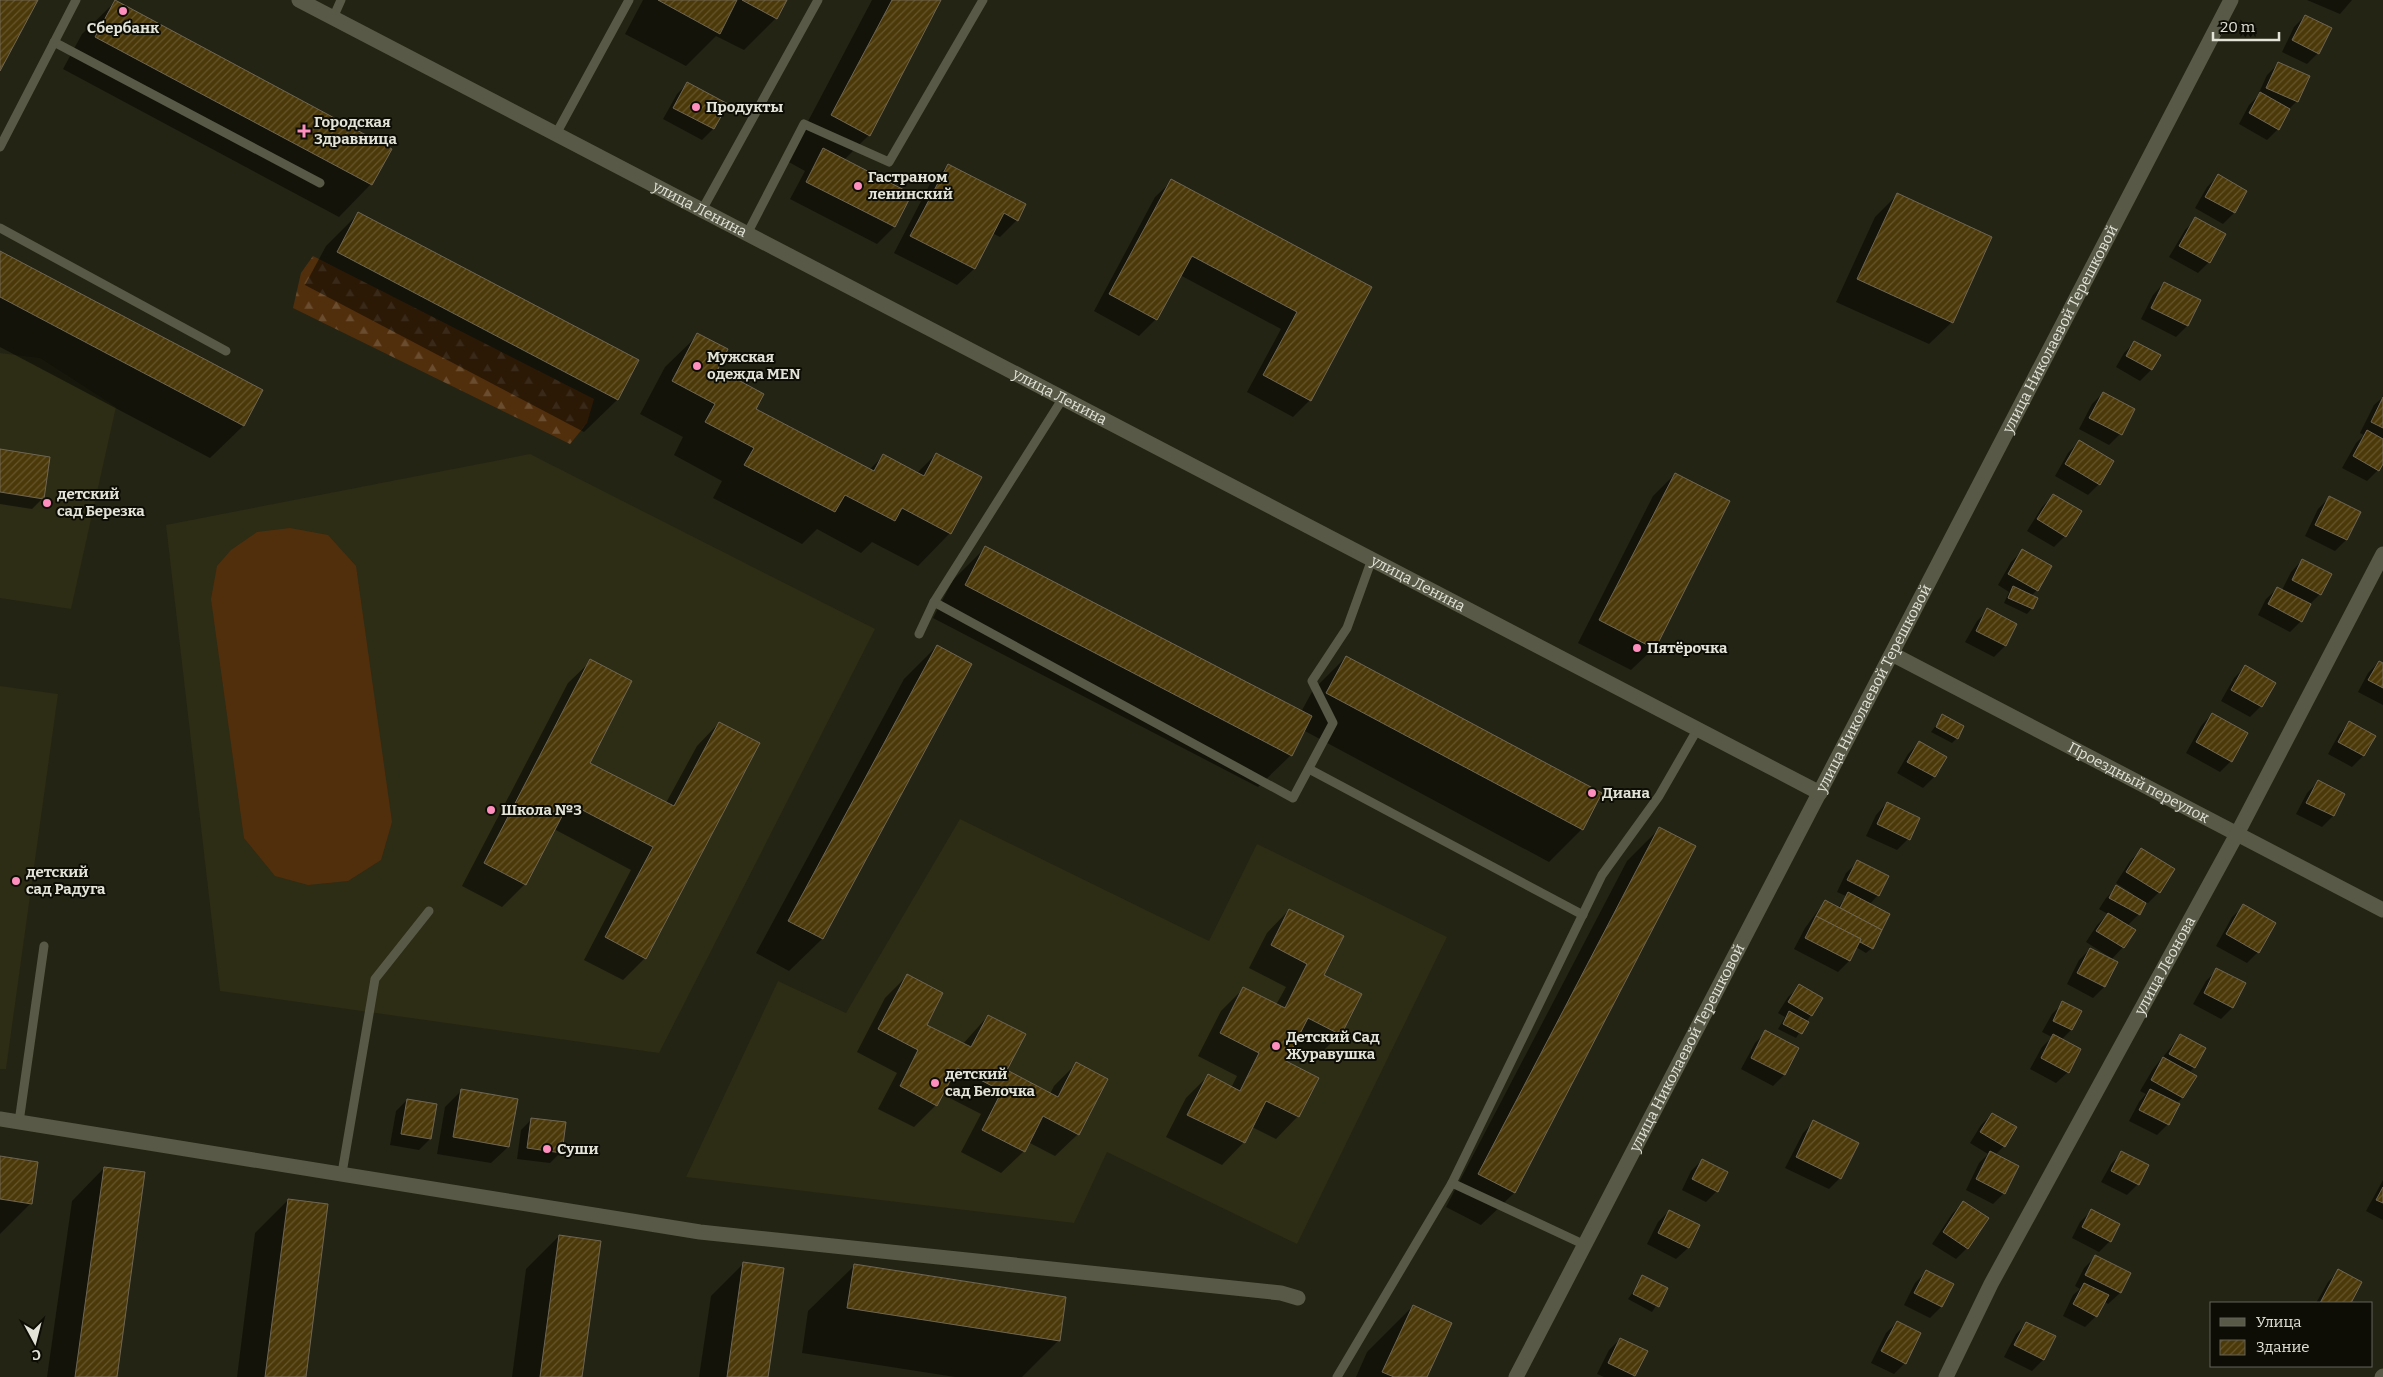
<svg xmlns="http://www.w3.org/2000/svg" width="2383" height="1377" viewBox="0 0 2383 1377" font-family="Bitter,serif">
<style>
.built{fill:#2d2c15}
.forest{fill:url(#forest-firs)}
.garden{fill:#512f0c}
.shadow{fill:#0007}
.building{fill:url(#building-hatch);stroke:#6e6654}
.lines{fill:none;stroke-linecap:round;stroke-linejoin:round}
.lane{stroke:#595947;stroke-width:9}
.street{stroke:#595947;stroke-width:15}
.secondary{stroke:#595947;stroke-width:15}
.poi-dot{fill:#fe8ebd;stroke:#0d0d06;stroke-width:2}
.labels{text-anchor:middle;stroke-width:4;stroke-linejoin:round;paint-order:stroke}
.poi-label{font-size:15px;font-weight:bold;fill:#e3e3d8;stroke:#0d0d06;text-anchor:start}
.street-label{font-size:15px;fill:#e3e3d8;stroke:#0d0d06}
</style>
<defs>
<pattern id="forest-firs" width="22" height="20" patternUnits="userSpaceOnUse" patternTransform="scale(1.25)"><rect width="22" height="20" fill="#512f0c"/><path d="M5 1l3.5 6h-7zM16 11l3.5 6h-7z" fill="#6a4d2f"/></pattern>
<pattern id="building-hatch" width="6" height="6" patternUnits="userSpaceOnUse" patternTransform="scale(1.25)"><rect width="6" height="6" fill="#4c3909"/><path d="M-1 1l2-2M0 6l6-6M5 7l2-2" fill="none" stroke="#66562c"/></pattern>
</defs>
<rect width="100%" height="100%" fill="#242414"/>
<!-- built -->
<g class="built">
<path d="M0 353 40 358 116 407 71 609 0 598Z"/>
<path d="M530 454 875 629 659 1053 220 991 166 525Z"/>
<path d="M0 686 58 694 6 1069H0Z"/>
<path d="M960 819 1209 941 1257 844 1447 937 1297 1244 1107 1152 1074 1223 686 1177 778 981 846 1013Z"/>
</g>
<!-- forest -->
<path class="forest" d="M313 256 594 399 587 423 570 444 293 308 301 273Z"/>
<!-- garden -->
<path class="garden" d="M290 528 328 535 356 566 392 822 381 860 348 881 308 885 275 876 244 838 211 599 217 566 231 550 257 532Z"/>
<!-- shadow -->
<g class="shadow">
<path d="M643 0H786L776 18 744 50 716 36 686 66 625 34Z"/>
<path d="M872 0H940L869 135 844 160 911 194 894 227 877 244 790 199 805 171 787 161Z"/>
<path d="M2307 0H2352L2340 14Z"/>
<path d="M115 2 371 184 339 217 63 69 82 34Z"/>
<path d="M2305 16 2318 53 2307 64 2282 52 2294 27Z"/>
<path d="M2278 64 2297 101 2288 110 2278 129 2267 140 2239 124 2249 105 2257 97 2267 75Z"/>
<path d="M688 83 726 104 713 129 702 140 663 119 677 94Z"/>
<path d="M948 165 1017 220 1000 237 992 233 974 269 957 285 894 253 931 182Z"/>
<path d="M2218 176 2246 191 2234 213 2223 224 2195 208 2207 187Z"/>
<path d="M1172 181 1371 287 1310 400 1293 417 1247 392 1281 329 1180 275 1156 319 1139 336 1094 311 1155 197Z"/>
<path d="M1897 195 1952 322 1929 344 1836 302 1875 217Z"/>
<path d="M358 214 637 360 617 400 584 432 305 285 326 246Z"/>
<path d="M2196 219 2209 262 2198 273 2169 257 2185 230Z"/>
<path d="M0 252 262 390 243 426 210 458 0 347Z"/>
<path d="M2164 283 2199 301 2187 326 2176 337 2141 319 2153 295Z"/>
<path d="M698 335 716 370 755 409 869 470 883 456 917 473 936 454 950 533 918 566 872 542 861 553 817 529 802 544 713 498 722 481 674 455 683 437 640 414 665 367Z"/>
<path d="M2135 342 2159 356 2151 370 2140 381 2116 367 2124 353Z"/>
<path d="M2103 393 2120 434 2109 445 2079 429 2092 404Z"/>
<path d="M2383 397V461L2378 470 2367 481 2342 468 2356 443 2364 435 2360 433 2374 405Z"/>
<path d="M2079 442 2099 484 2088 495 2055 476 2068 453Z"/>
<path d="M0 450 43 498 32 509 0 504Z"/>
<path d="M1675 474 1654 648 1631 670 1578 643 1653 496Z"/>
<path d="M2053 496 2065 536 2054 547 2027 531 2042 507Z"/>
<path d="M2329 498 2359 513 2346 540 2335 551 2305 536 2318 509Z"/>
<path d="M985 548 1301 712 1313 690 1346 657 1582 829 1549 862 1303 730 1291 755 1258 787 933 618 953 580Z"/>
<path d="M2022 551 2037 590 2031 596 2032 608 2027 614 2004 603 2009 592 1998 585 2011 562Z"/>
<path d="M2302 560 2320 594 2309 605 2301 621 2290 632 2258 615 2266 599 2278 588 2282 590 2291 572Z"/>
<path d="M1988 610 2016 625 2005 646 1994 657 1965 642 1977 621Z"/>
<path d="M937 646 970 664 822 939 789 971 756 953 904 679Z"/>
<path d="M591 661 588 763 666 803 697 746 719 723 645 958 623 980 584 960 631 870 554 829 525 884 502 907 462 886 568 683Z"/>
<path d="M2379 662 2383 665V705L2358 692 2368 673Z"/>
<path d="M2245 667 2261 706 2250 717 2221 701 2234 678Z"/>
<path d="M2212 714 2231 761 2220 772 2186 753 2201 726Z"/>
<path d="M1943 716 1957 738 1952 743 1931 732Z"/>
<path d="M2350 723 2374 736 2363 756 2352 767 2328 754 2339 734Z"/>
<path d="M1919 743 1934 777 1923 788 1897 773 1908 754Z"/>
<path d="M2318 782 2343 794 2333 816 2322 827 2296 814 2307 793Z"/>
<path d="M1887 803 1919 818 1908 839 1897 850 1866 836 1876 815Z"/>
<path d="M1660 828 1695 846 1514 1193 1481 1225 1446 1207 1627 861Z"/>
<path d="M2141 850 2159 892 2148 903 2145 902 2139 914 2127 926 2123 947 2111 960 2116 963 2104 987 2093 998 2067 984 2079 960 2090 949 2110 960 2111 958 2086 942 2097 925 2108 914 2099 909 2106 898 2117 887 2132 896 2133 894 2116 883 2130 861Z"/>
<path d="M1857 862 1878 895 1869 905 1872 948 1866 953 1856 947 1849 961 1838 972 1794 949 1805 928 1825 901 1838 908 1846 896 1837 892 1846 873Z"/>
<path d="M2244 906 2258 952 2247 963 2216 946 2232 917Z"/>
<path d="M1289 910 1322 976 1340 1034 1318 1056 1293 1044 1284 1062 1298 1116 1276 1139 1252 1127 1244 1142 1222 1165 1166 1137 1186 1098 1208 1076 1231 1088 1237 1076 1198 1056 1221 1011 1243 989 1276 1005 1286 987 1249 968 1267 933Z"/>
<path d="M2217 970 2244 984 2232 1008 2221 1019 2193 1004 2206 981Z"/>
<path d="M907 976 925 1025 962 1045 988 1016 1005 1071 1050 1094 1054 1086 1076 1064 1078 1134 1055 1156 1028 1142 1024 1151 1001 1173 961 1152 981 1114 942 1094 936 1105 914 1127 878 1109 897 1073 857 1052 885 998Z"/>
<path d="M1800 986 1821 999 1796 1038 1778 1029 1785 1017 1778 1013 1788 997Z"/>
<path d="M2063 1003 2081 1012 2071 1030 2061 1040 2068 1072 2056 1083 2030 1069 2042 1047 2052 1037 2042 1032 2052 1014Z"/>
<path d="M1766 1032 1798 1048 1784 1075 1773 1086 1741 1069 1755 1043Z"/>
<path d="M2181 1035 2194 1067 2189 1073 2182 1098 2176 1104 2168 1124 2157 1135 2129 1121 2139 1102 2146 1094 2140 1091 2153 1069Z"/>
<path d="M462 1090 508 1147 491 1163 437 1154 445 1107Z"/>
<path d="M407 1100 430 1139 419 1150 390 1145 396 1111Z"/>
<path d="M1992 1114 2004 1146 1995 1155 2004 1193 1993 1204 1966 1190 1979 1163 1988 1154 1970 1143 1981 1125Z"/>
<path d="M532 1119 561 1152 550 1163 517 1159 521 1130Z"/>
<path d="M1814 1122 1840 1178 1829 1189 1785 1168 1803 1133Z"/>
<path d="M2122 1152 2138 1184 2127 1195 2101 1182 2111 1164Z"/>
<path d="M0 1157 31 1203 0 1234Z"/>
<path d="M1702 1160 1717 1191 1706 1202 1682 1190 1691 1171Z"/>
<path d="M104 1168 116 1377H47L72 1201Z"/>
<path d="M2383 1180V1220L2366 1211Z"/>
<path d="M288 1200 304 1377H237L255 1233Z"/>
<path d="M1963 1203 1987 1218 1967 1248 1956 1259 1932 1244 1952 1214Z"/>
<path d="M1669 1211 1698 1226 1688 1248 1676 1259 1647 1244 1658 1222Z"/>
<path d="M2091 1211 2110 1241 2099 1252 2072 1238 2080 1222Z"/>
<path d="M559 1236 581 1377H512L526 1269Z"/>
<path d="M2095 1257 2129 1274 2120 1293 2108 1304 2104 1301 2096 1316 2085 1327 2063 1316 2073 1295 2080 1289 2075 1286 2084 1268Z"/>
<path d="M744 1263 767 1377H699L711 1296Z"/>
<path d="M854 1266 1059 1340 1022 1377H955L802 1353 808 1311Z"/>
<path d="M2339 1271 2361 1283 2350 1303H2316L2328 1282Z"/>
<path d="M1926 1272 1941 1307 1930 1318 1904 1305 1915 1283Z"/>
<path d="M1643 1277 1667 1289 1652 1312 1628 1299Z"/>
<path d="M1413 1306 1426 1377H1356L1367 1352Z"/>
<path d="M1897 1322 1905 1363 1894 1374 1871 1363 1886 1333Z"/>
<path d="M2027 1323 2055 1337 2043 1360 2032 1371 2004 1357 2016 1334Z"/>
<path d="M1620 1339 1634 1375 1632 1377H1604L1597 1374 1609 1350Z"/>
</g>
<!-- building -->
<g class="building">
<path d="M0 0H38L0 71Z"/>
<path d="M115 0 392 149 372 185 95 37Z"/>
<path d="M658 0H737L720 34Z"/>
<path d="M742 0H787L777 19Z"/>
<path d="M892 0H941L870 136 831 115Z"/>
<path d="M2305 15 2332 28 2319 54 2292 40Z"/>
<path d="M2278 62 2310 76 2298 102 2266 88Z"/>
<path d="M687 82 728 104 714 129 673 108Z"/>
<path d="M2260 92 2290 109 2279 130 2249 113Z"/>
<path d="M823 148 912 194 895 227 806 182Z"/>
<path d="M948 164 1026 204 1018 221 1004 213 975 269 910 236Z"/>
<path d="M2218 174 2247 191 2235 213 2205 197Z"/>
<path d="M1171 179 1372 287 1311 401 1263 375 1297 312 1192 256 1157 320 1109 294Z"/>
<path d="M1897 193 1992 237 1953 323 1857 279Z"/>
<path d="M358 212 639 360 618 400 337 252Z"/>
<path d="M2195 217 2226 234 2210 263 2179 246Z"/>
<path d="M0 251 263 390 244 426 0 297Z"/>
<path d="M2164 282 2201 300 2188 326 2151 308Z"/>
<path d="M697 333 728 349 718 369 764 394 756 409 874 471 883 454 924 476 936 453 982 477 951 534 902 508 895 521 845 495 835 512 744 465 754 448 705 422 715 404 672 381Z"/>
<path d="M2134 341 2161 355 2152 370 2126 356Z"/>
<path d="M2103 392 2135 409 2122 435 2089 418Z"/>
<path d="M2383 397V428L2371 422Z"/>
<path d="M2367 430 2383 439V464L2379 471 2353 456Z"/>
<path d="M2079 440 2114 461 2100 485 2065 464Z"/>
<path d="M0 449 50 457 44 499 0 492Z"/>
<path d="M1675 473 1730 501 1655 649 1599 620Z"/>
<path d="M2053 494 2082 511 2066 537 2037 519Z"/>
<path d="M2329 496 2361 512 2347 540 2315 525Z"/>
<path d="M985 546 1312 716 1292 756 965 585Z"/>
<path d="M2022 549 2052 566 2038 591 2008 574Z"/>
<path d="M2302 559 2332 574 2321 595 2292 580Z"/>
<path d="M2013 586 2038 598 2033 609 2008 598Z"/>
<path d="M2277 587 2311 604 2302 622 2268 604Z"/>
<path d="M1987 608 2017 624 2006 646 1976 631Z"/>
<path d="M937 645 972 664 823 939 788 921Z"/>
<path d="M1346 656 1602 793 1583 830 1326 693Z"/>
<path d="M590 659 632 681 590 763 674 806 719 722 760 743 646 959 605 937 653 847 569 803 526 885 484 863Z"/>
<path d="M2379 661 2383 663V688L2368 680Z"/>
<path d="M2245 665 2276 683 2262 707 2231 690Z"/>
<path d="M2212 713 2248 733 2232 762 2196 742Z"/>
<path d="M1942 714 1964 726 1958 739 1936 727Z"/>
<path d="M2349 721 2376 736 2364 756 2338 742Z"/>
<path d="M1919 741 1947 757 1935 777 1907 762Z"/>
<path d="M2318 780 2345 794 2334 816 2306 803Z"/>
<path d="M1887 802 1920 818 1910 840 1877 824Z"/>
<path d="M1659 827 1696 846 1515 1193 1478 1174Z"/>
<path d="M2141 848 2175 869 2160 893 2126 872Z"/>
<path d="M1857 860 1889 876 1879 896 1847 880Z"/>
<path d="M2116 885 2146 903 2140 915 2109 898Z"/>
<path d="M1848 892 1890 914 1882 930 1840 908Z"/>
<path d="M1825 900 1882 930 1873 949 1860 942 1861 939 1816 916Z"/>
<path d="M2243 904 2276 923 2259 953 2226 934Z"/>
<path d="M1289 909 1344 936 1324 975 1362 994 1341 1035 1308 1018 1286 1061 1319 1078 1299 1117 1266 1101 1245 1143 1187 1115 1208 1074 1240 1091 1259 1053 1220 1033 1243 987 1285 1008 1307 964 1271 945Z"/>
<path d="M2108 913 2136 930 2124 948 2096 931Z"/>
<path d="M1816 916 1861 939 1850 961 1805 938Z"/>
<path d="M2090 948 2118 962 2105 987 2077 973Z"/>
<path d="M2216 968 2246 983 2233 1008 2204 993Z"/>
<path d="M907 974 943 993 927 1025 971 1047 988 1015 1026 1034 1007 1070 1058 1097 1076 1062 1108 1079 1079 1135 1043 1116 1025 1152 982 1130 1002 1091 957 1068 937 1106 900 1086 918 1050 878 1029Z"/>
<path d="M1799 984 1823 998 1812 1016 1788 1002Z"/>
<path d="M2062 1001 2082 1011 2072 1030 2053 1021Z"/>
<path d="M1789 1011 1809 1022 1802 1034 1783 1024Z"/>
<path d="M1765 1030 1799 1048 1785 1075 1751 1058Z"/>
<path d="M2053 1034 2081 1049 2069 1073 2041 1058Z"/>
<path d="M2180 1034 2206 1048 2195 1068 2169 1054Z"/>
<path d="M2163 1057 2197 1076 2183 1098 2151 1080Z"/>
<path d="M461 1089 518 1099 509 1147 453 1137Z"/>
<path d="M2150 1089 2180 1104 2169 1125 2139 1110Z"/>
<path d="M407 1099 437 1104 431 1139 401 1134Z"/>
<path d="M1992 1113 2017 1127 2005 1147 1980 1132Z"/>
<path d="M531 1118 566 1122 562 1153 527 1148Z"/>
<path d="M1813 1120 1859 1143 1841 1179 1796 1157Z"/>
<path d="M1990 1151 2019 1166 2005 1194 1976 1179Z"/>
<path d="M2121 1151 2149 1165 2139 1185 2111 1171Z"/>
<path d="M0 1156 38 1162 32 1204 0 1199Z"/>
<path d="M1702 1159 1728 1172 1718 1192 1692 1179Z"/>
<path d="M104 1167 145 1172 117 1377H75Z"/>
<path d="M2383 1187V1203L2376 1200Z"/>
<path d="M288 1199 328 1204 306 1377H265Z"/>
<path d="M1963 1201 1989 1218 1968 1249 1943 1232Z"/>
<path d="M2091 1209 2120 1224 2111 1242 2082 1227Z"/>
<path d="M1669 1210 1700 1225 1689 1248 1658 1233Z"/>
<path d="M559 1235 601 1241 582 1377H540Z"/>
<path d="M2095 1255 2131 1273 2121 1293 2085 1275Z"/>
<path d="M743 1262 784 1268 768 1377H727Z"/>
<path d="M854 1264 1066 1297 1060 1341 847 1308Z"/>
<path d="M2338 1269 2362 1282 2351 1303H2320Z"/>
<path d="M1926 1270 1954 1284 1942 1307 1914 1293Z"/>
<path d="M1642 1275 1668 1288 1659 1307 1633 1294Z"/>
<path d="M2084 1283 2109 1295 2097 1317 2073 1304Z"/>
<path d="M1413 1305 1452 1323 1427 1377H1394L1382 1372Z"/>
<path d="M1897 1321 1921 1333 1906 1364 1881 1351Z"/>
<path d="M2026 1322 2056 1336 2044 1360 2014 1345Z"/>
<path d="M1620 1338 1648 1351 1635 1376 1608 1363Z"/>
</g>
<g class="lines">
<!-- lane -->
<g class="lane">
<path d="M333 18 341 0"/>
<path d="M54 42 320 183"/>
<path d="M556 134 629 0"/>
<path d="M0 147 76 0"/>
<path d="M702 210 818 0"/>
<path d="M0 228 226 351"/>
<path d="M747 234 804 124 889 162 983 0"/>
<path d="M934 602 1293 798 1333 723 1312 681 1347 628 1372 559"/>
<path d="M919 634 934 602 1063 398"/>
<path d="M1309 769 1583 915"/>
<path d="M19 1122 44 946"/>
<path d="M342 1173 375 979 429 911"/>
<path d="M1452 1183 1602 875 1659 796 1697 730"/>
<path d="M1337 1377 1452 1183 1585 1245"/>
</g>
<!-- street -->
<g class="street">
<path id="s1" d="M1892 654 2383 910"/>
<path d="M0 1119 700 1232 1281 1293 1298 1298"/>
<path id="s2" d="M1516 1377 2231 0"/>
<path id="s3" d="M1946 1377 1991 1284 2237 834 2383 554"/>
<path d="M2382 1377 2383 1376"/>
</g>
<!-- secondary -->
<path class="secondary" id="s4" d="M299 0 1820 793"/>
</g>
<!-- markers -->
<g class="poi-dot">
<circle cx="123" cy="11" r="5"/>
<circle cx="696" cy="107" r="5"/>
<path d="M301.5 123.5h5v5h5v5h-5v5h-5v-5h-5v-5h5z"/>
<circle cx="858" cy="186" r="5"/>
<circle cx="697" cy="366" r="5"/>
<circle cx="47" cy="503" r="5"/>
<circle cx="1637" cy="648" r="5"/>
<circle cx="1592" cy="793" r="5"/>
<circle cx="491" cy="810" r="5"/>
<circle cx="16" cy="881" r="5"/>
<circle cx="1276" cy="1046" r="5"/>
<circle cx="935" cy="1083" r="5"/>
<circle cx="547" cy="1149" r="5"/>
</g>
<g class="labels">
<!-- poi labels -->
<g class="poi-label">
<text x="123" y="33" text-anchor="middle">Сбербанк</text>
<text x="706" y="112">Продукты</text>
<text x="314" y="127">Городская<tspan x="314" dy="17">Здравница</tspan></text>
<text x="868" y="182">Гастраном<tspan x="868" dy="17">ленинский</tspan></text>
<text x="707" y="362">Мужская<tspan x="707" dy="17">одежда MEN</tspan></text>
<text x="57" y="499">детский<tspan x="57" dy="17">сад Березка</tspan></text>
<text x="1647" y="653">Пятёрочка</text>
<text x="1602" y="798">Диана</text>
<text x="501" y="815">Школа №3</text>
<text x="26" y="877">детский<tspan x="26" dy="17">сад Радуга</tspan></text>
<text x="1286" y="1042">Детский Сад<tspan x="1286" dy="17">Журавушка</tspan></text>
<text x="945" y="1079">детский<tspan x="945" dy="17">сад Белочка</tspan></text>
<text x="557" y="1154">Суши</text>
</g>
<!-- street labels -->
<g class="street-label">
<text dy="5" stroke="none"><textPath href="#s4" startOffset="452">улица Ленина</textPath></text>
<text dy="5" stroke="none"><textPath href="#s2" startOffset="1181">улица Николаевой Терешковой</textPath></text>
<text dy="5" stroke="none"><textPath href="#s4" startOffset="858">улица Ленина</textPath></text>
<text dy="5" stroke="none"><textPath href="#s4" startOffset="1262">улица Ленина</textPath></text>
<text dy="5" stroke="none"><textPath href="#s2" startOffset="776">улица Николаевой Терешковой</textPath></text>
<text dy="5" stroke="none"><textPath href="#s1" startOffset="278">Проездный переулок</textPath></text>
<text dy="5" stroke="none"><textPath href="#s3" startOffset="466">улица Леонова</textPath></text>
<text dy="5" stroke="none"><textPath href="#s2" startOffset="371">улица Николаевой Терешковой</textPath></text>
</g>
</g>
<!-- legend -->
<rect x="2210" y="1302" width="162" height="65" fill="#0d0d06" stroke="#63635a"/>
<rect x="2220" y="1318" width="25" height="8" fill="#595947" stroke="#63635a"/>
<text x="2256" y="1327" font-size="15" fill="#e3e3d8">Улица</text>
<rect x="2220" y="1340" width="25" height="15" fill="url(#building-hatch)" stroke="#63635a"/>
<text x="2256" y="1352" font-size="15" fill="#e3e3d8">Здание</text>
<!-- north arrow -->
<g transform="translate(35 1342) rotate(173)" stroke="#0d0d06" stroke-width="4" paint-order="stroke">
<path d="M0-4L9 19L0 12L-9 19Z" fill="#e3e3d8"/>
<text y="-8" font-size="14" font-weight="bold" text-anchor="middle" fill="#e3e3d8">С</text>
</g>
<!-- scale -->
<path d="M2213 32v8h66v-8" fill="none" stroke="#e3e3d8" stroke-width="2.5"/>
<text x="2220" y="32" font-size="15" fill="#e3e3d8" stroke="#0d0d06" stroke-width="4" paint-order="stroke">20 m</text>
</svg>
